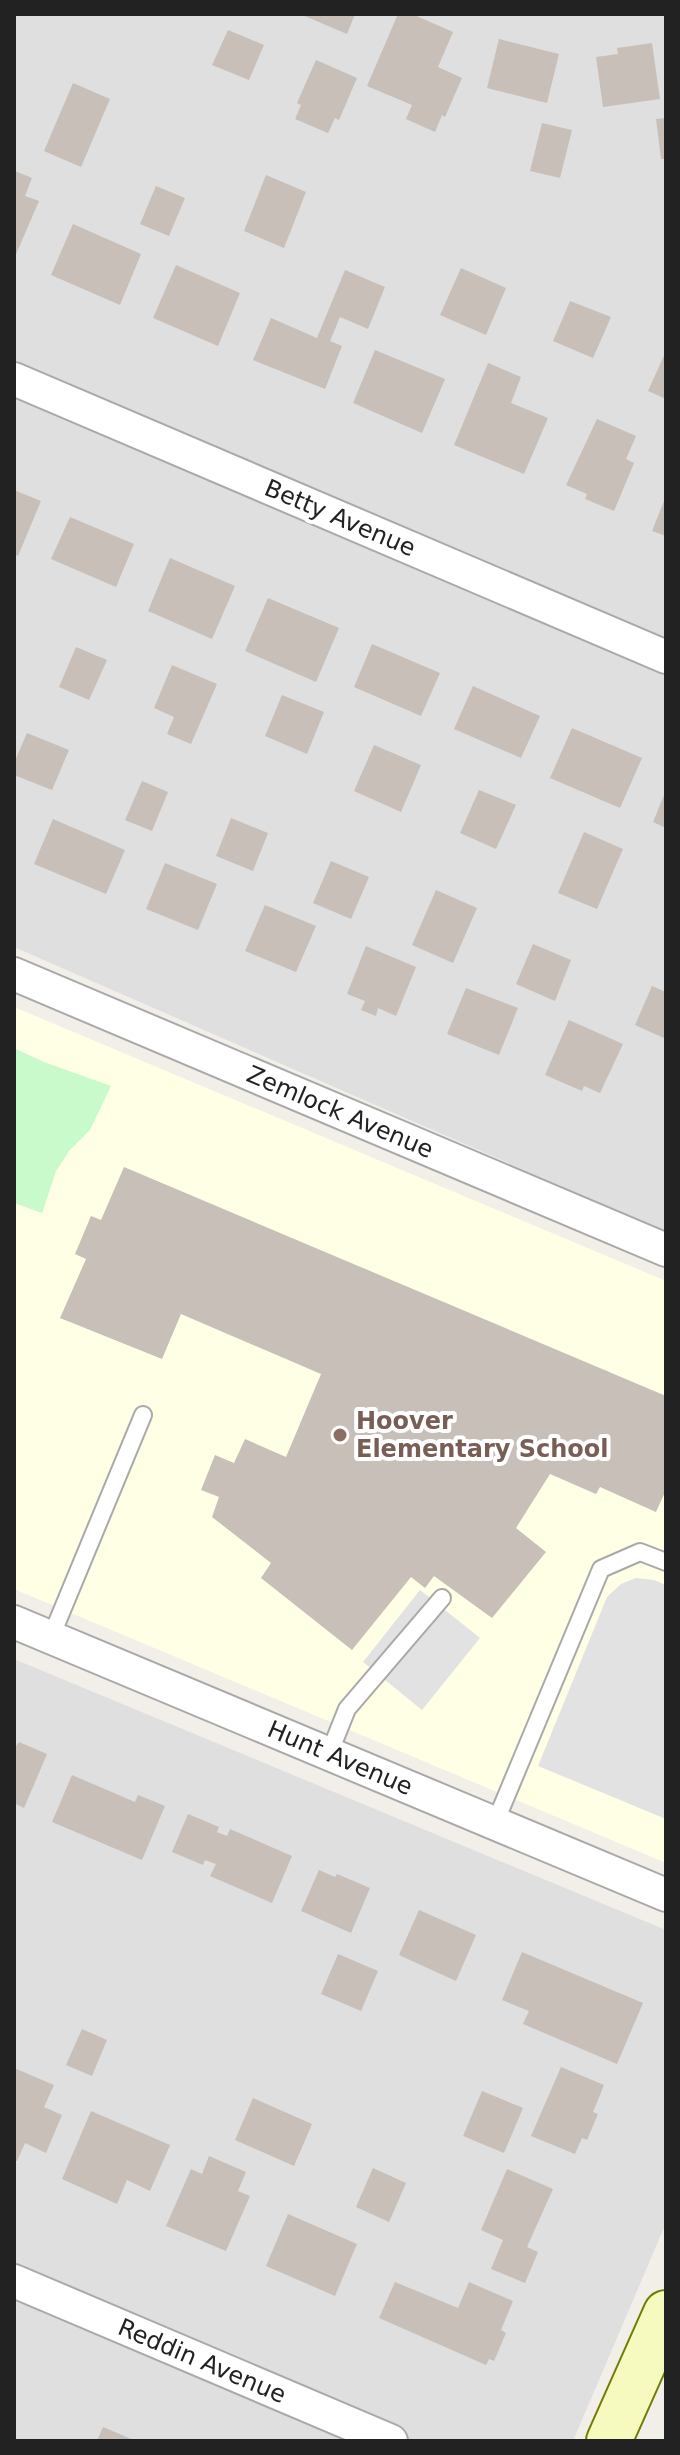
<svg xmlns="http://www.w3.org/2000/svg" width="680" height="2455" viewBox="0 0 680 2455" font-family="'DejaVu Sans',sans-serif">
<style>
.residential{fill:#e0dfdf}
.education{fill:#ffffe5}
.park{fill:#c8facc}
.parking{fill:#e2e2e2}
.building{fill:#c7bfb8}
.lines{fill:none;stroke-linecap:round;stroke-linejoin:round}
.lane-casing{stroke:#a9a9a9;stroke-width:20}
.street-casing{stroke:#a9a9a9;stroke-width:36}
.secondary-casing{stroke:#707d05;stroke-width:48}
.lane{stroke:#fff;stroke-width:16}
.street{stroke:#fff;stroke-width:32}
.secondary{stroke:#f7fabf;stroke-width:44}
.education-dot{fill:#8d6e63;stroke:#fff;stroke-width:3}
.labels{text-anchor:middle;stroke-width:8;stroke-linejoin:round;paint-order:stroke}
.street-label{font-size:24px;fill:#222;stroke:#fff}
.education-label{font-size:24px;font-weight:bold;fill:#785e54;stroke:#fff;text-anchor:start}
</style>
<rect width="100%" height="100%" fill="#f2efe9"/>
<!-- residential -->
<g class="residential">
<path d="M14 14H666V1232L14 947Z"/>
<path d="M14 1659 666 1930V2223L573 2441H14Z"/>
</g>
<!-- education -->
<path class="education" d="M14 1007 666 1281V1863L14 1589Z"/>
<!-- park -->
<path class="park" d="M14 1048 44 1062 111 1086 90 1130 69 1151 56 1171 42 1213 14 1203Z"/>
<!-- parking -->
<g class="parking">
<path d="M636 1578 654 1580 666 1585V1819L538 1766 607 1597 621 1584Z"/>
<path d="M420 1590 480 1638 422 1710 363 1662Z"/>
</g>
<!-- building -->
<g class="building">
<path d="M300 14H355L347 34Z"/>
<path d="M398 14H412L453 32 438 67 462 78 445 117 442 115 435 132 406 119 412 105 367 86Z"/>
<path d="M228 30 264 45 249 80 212 65Z"/>
<path d="M499 39 559 54 547 103 487 88Z"/>
<path d="M652 43 660 99 603 107 596 57 618 54 617 48Z"/>
<path d="M316 60 357 78 339 120 335 118 328 133 295 119 301 105 297 103Z"/>
<path d="M73 83 110 99 81 167 44 151Z"/>
<path d="M666 118V159H661L656 119Z"/>
<path d="M542 123 572 130 560 178 530 171Z"/>
<path d="M15 171 32 178 25 196 39 201 14 259Z"/>
<path d="M266 175 306 192 284 248 244 231Z"/>
<path d="M156 186 185 198 169 236 140 224Z"/>
<path d="M73 224 141 254 120 305 51 275Z"/>
<path d="M176 265 240 293 218 346 153 318Z"/>
<path d="M461 268 506 288 486 335 440 315Z"/>
<path d="M345 270 385 287 368 329 340 317 330 341 342 346 325 389 253 360 271 318 317 338Z"/>
<path d="M570 301 611 317 593 358 553 341Z"/>
<path d="M375 350 445 379 422 433 353 403Z"/>
<path d="M666 351V399L648 391Z"/>
<path d="M488 363 521 377 511 403 548 418 524 474 454 445Z"/>
<path d="M597 419 636 436 626 459 634 463 614 511 585 499 587 494 566 485Z"/>
<path d="M14 490 41 501 18 556 14 554Z"/>
<path d="M666 496V536L652 531Z"/>
<path d="M70 517 134 544 116 587 51 559Z"/>
<path d="M170 558 235 586 212 639 148 611Z"/>
<path d="M268 598 339 628 316 682 245 651Z"/>
<path d="M372 644 440 673 421 716 354 687Z"/>
<path d="M76 647 107 660 89 700 59 687Z"/>
<path d="M172 665 217 684 191 744 167 734 174 717 154 708Z"/>
<path d="M473 686 540 716 521 758 454 729Z"/>
<path d="M282 695 324 712 307 754 265 736Z"/>
<path d="M572 728 642 758 620 808 550 778Z"/>
<path d="M27 733 69 750 52 790 14 775V763Z"/>
<path d="M374 745 421 765 401 812 354 791Z"/>
<path d="M142 781 168 792 152 831 125 820Z"/>
<path d="M479 790 516 805 496 849 460 833Z"/>
<path d="M666 790V828L653 822Z"/>
<path d="M231 818 268 833 253 871 216 856Z"/>
<path d="M53 819 125 850 106 894 34 864Z"/>
<path d="M584 832 623 849 597 909 558 893Z"/>
<path d="M331 861 369 877 351 919 313 903Z"/>
<path d="M165 863 217 884 198 930 146 909Z"/>
<path d="M436 890 477 908 453 963 412 945Z"/>
<path d="M265 905 316 926 296 972 245 951Z"/>
<path d="M533 944 571 960 555 1001 516 984Z"/>
<path d="M366 946 416 967 396 1016 378 1008 376 1016 361 1010 365 1001 347 994Z"/>
<path d="M652 986 666 992V1039L635 1025Z"/>
<path d="M466 988 518 1008 499 1055 447 1034Z"/>
<path d="M569 1020 623 1044 600 1093 584 1086 582 1091 545 1075Z"/>
<path d="M124 1167 666 1396V1490L656 1512 600 1487 596 1494 550 1474 516 1528 546 1552 492 1618 434 1576 425 1588 411 1577 352 1650 261 1578 271 1563 212 1517 219 1497 201 1490 215 1455 234 1463 245 1439 286 1457 321 1374 181 1314 162 1359 60 1318 86 1259 75 1254 91 1216 101 1220Z"/>
<path d="M19 1742 47 1754 24 1808 14 1803V1749Z"/>
<path d="M72 1775 135 1802 138 1795 165 1806 142 1860 52 1822Z"/>
<path d="M188 1814 219 1827 217 1832 227 1836 230 1829 292 1856 272 1903 210 1876 216 1864 205 1860 203 1865 172 1852Z"/>
<path d="M319 1870 335 1877 337 1874 370 1888 351 1933 301 1911Z"/>
<path d="M419 1910 476 1935 456 1981 399 1955Z"/>
<path d="M522 1952 643 2003 617 2064 523 2024 529 2011 502 2000Z"/>
<path d="M338 1954 378 1971 361 2011 321 1994Z"/>
<path d="M82 2029 107 2040 92 2076 66 2065Z"/>
<path d="M561 2067 604 2085 593 2112 598 2114 587 2140 582 2138 575 2154 531 2136Z"/>
<path d="M14 2068 54 2085 44 2107 62 2115 46 2153 25 2143 17 2161 14 2160Z"/>
<path d="M482 2091 523 2108 504 2153 463 2136Z"/>
<path d="M253 2098 312 2124 294 2166 235 2140Z"/>
<path d="M91 2111 170 2145 150 2191 127 2180 117 2204 62 2179Z"/>
<path d="M209 2156 246 2172 238 2191 250 2196 226 2251 166 2226 191 2169 202 2174Z"/>
<path d="M373 2168 406 2183 389 2222 356 2207Z"/>
<path d="M507 2169 553 2189 527 2247 538 2252 525 2283 491 2269 503 2240 481 2230Z"/>
<path d="M288 2214 357 2244 335 2296 266 2266Z"/>
<path d="M395 2282 458 2308 469 2282 513 2301 501 2330 506 2333 494 2361 489 2359 486 2365 379 2318Z"/>
<path d="M103 2427 136 2441H97Z"/>
</g>
<g class="lines">
<!-- lane casing -->
<g class="lane-casing">
<g id="lane">
<path d="M51 1637 143 1415"/>
<path d="M329 1754 347 1709 442 1598"/>
<path d="M495 1823 601 1569 640 1552 666 1562"/>
</g>
</g>
<!-- street casing -->
<g class="street-casing">
<g id="street">
<path d="M14 379 666 657"/>
<path d="M14 974 666 1250"/>
<path d="M14 1622 666 1895"/>
<path d="M14 2281 391 2441"/>
</g>
</g>
<!-- secondary casing -->
<g class="secondary-casing">
<path id="secondary" d="M609 2441 666 2313"/>
</g>
<!-- lane -->
<use href="#lane" class="lane"/>
<!-- street -->
<use href="#street" class="street"/>
<!-- secondary -->
<use href="#secondary" class="secondary"/>
</g>
<!-- markers -->
<circle class="education-dot" cx="340" cy="1435" r="8"/>
<g class="labels">
<!-- street labels -->
<g class="street-label">
<text transform="translate(340 518) rotate(23)" y="8">Betty Avenue</text>
<text transform="translate(340 1112) rotate(23)" y="8">Zemlock Avenue</text>
<text transform="translate(340 1758) rotate(23)" y="8">Hunt Avenue</text>
<text transform="translate(202 2361) rotate(23)" y="8">Reddin Avenue</text>
</g>
<!-- education labels -->
<g class="education-label">
<text x="356" y="1429">Hoover<tspan x="356" dy="28">Elementary School</tspan></text>
</g>
</g>
<!-- border -->
<rect width="680" height="2455" fill="none" stroke="#222222" stroke-width="32"/>
</svg>
